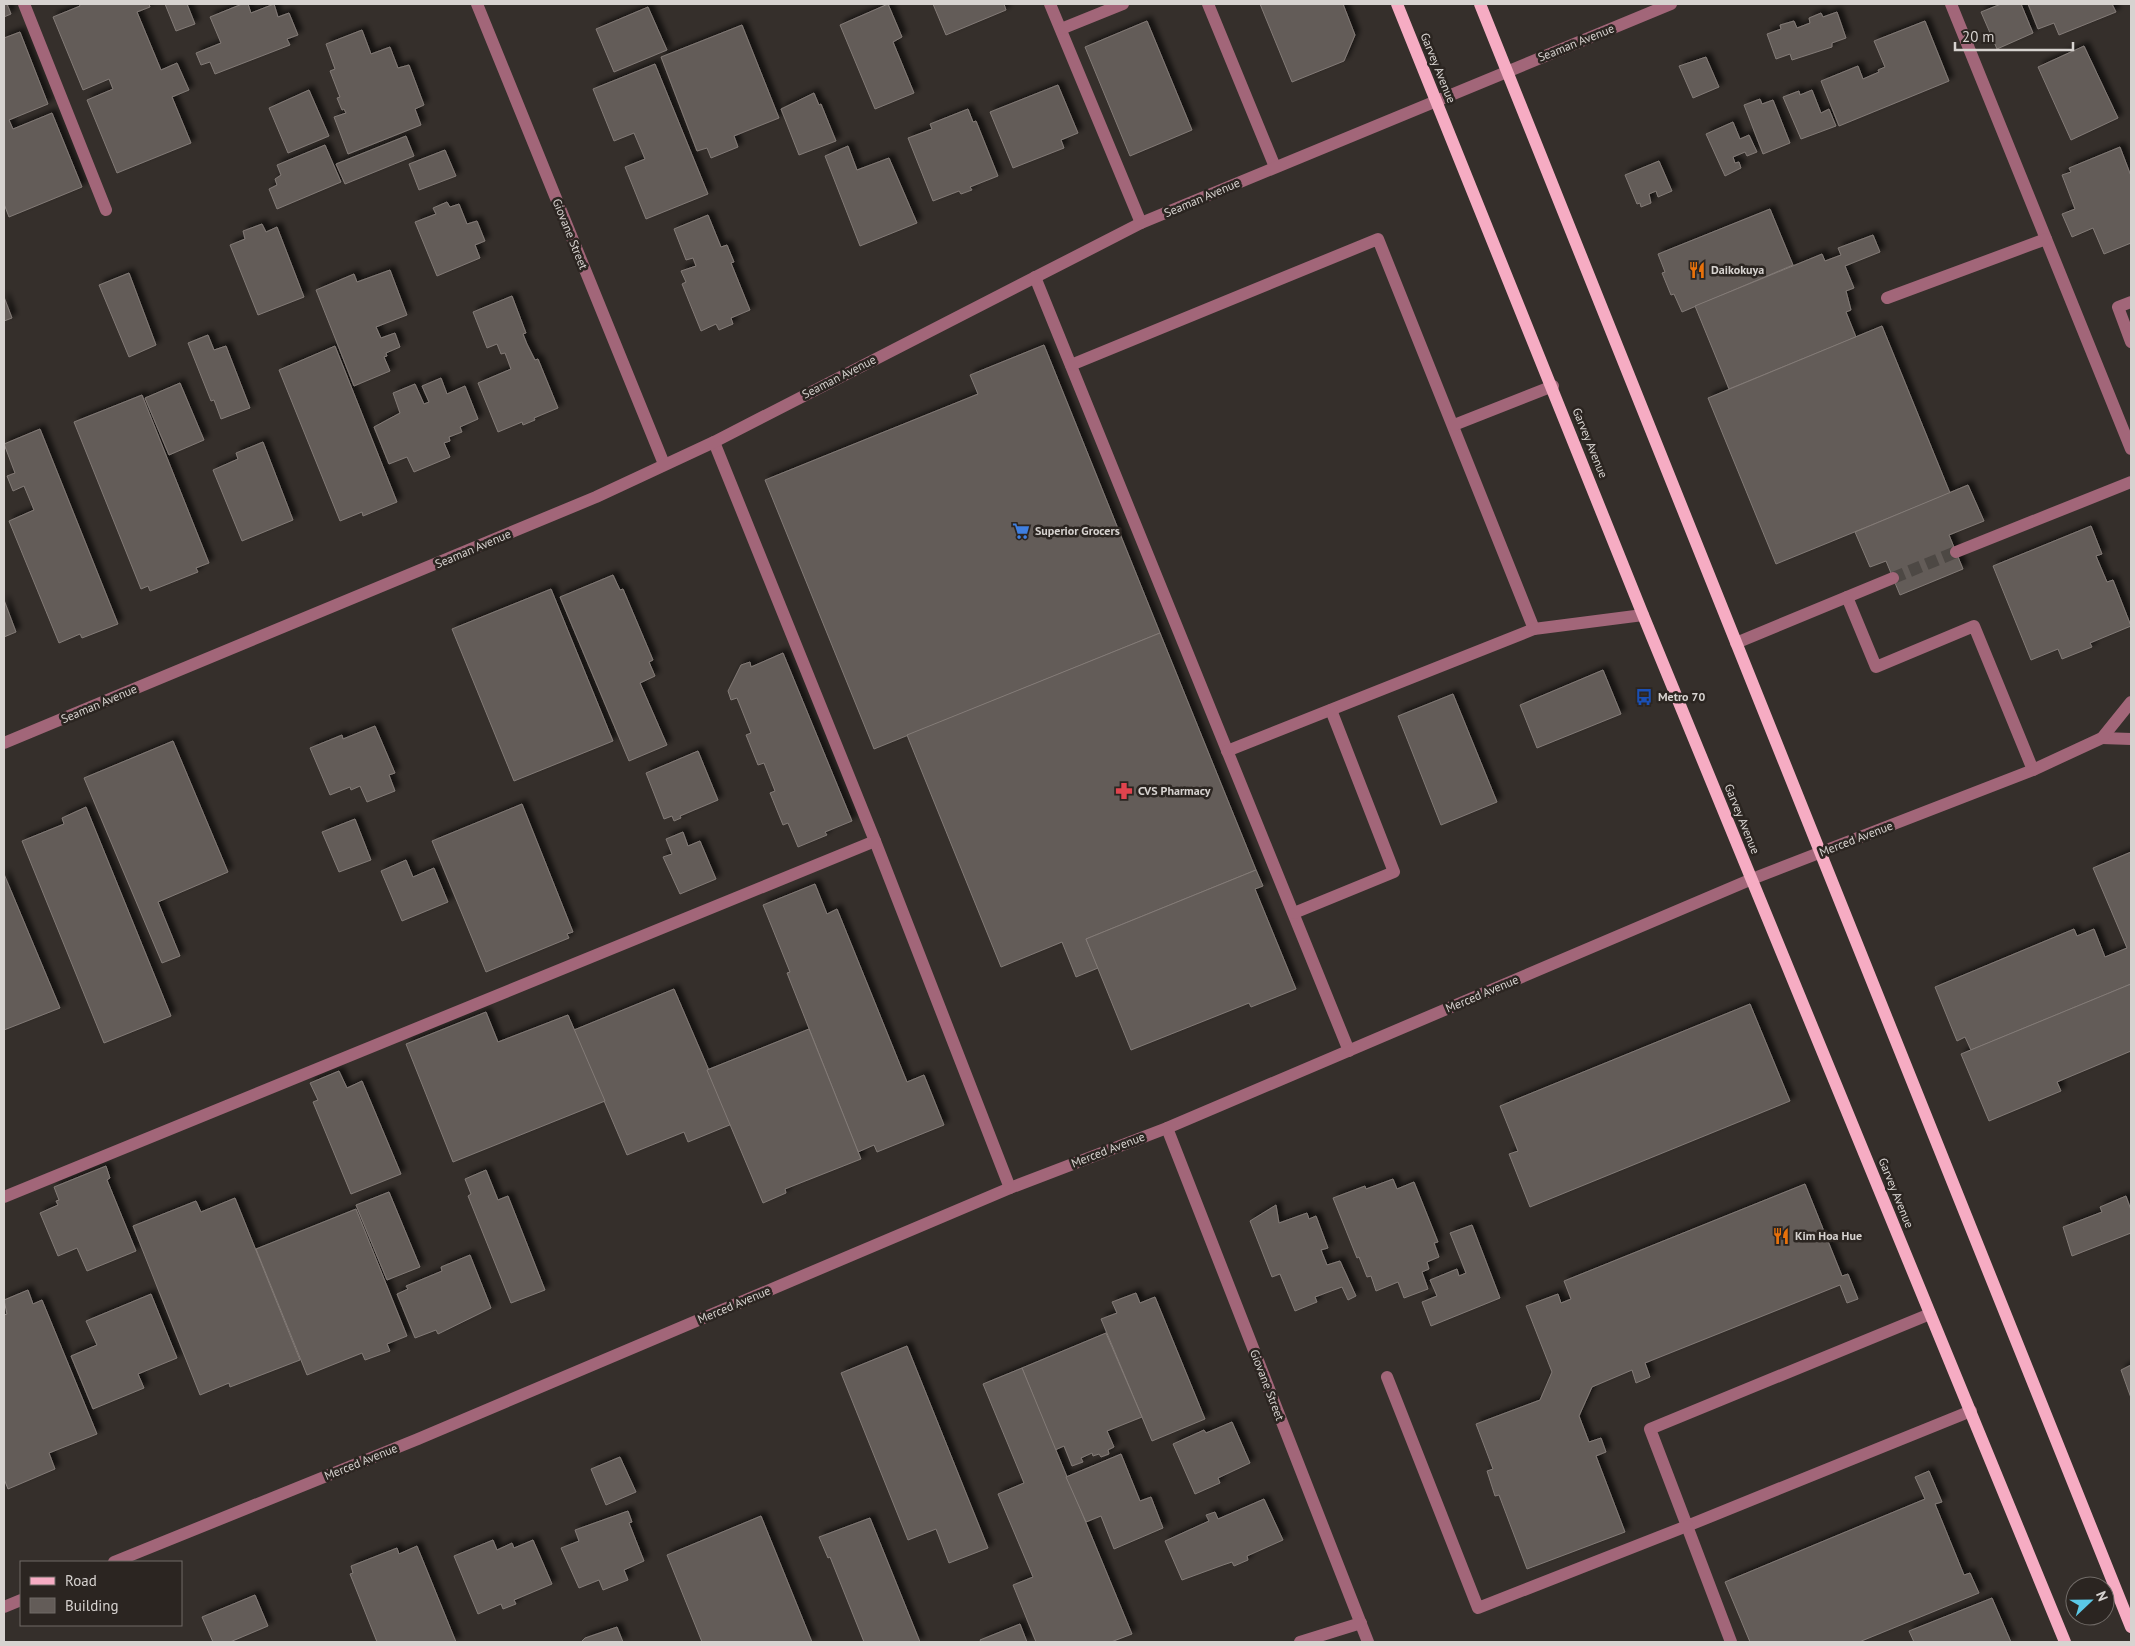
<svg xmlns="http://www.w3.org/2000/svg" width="2135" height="1646" viewBox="0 0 2135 1646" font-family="'PT Sans',sans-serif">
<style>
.building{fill:#635c58;stroke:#837b77;filter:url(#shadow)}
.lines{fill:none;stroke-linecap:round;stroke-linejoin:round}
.minor-tunnel{stroke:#4d4844;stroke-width:12;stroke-dasharray:12 6;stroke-linecap:butt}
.minor{stroke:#a26679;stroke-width:12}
.major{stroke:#f6acc3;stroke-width:12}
.labels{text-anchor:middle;stroke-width:5;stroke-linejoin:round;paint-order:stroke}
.street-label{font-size:12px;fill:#d7d3d0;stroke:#2b2521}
.poi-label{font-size:12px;font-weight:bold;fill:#d7d3d0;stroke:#2b2521;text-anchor:start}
</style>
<defs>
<filter id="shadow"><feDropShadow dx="4.5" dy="-4.5" stdDeviation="2.5" flood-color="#0009"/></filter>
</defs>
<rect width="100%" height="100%" fill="#352f2b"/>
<!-- building -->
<g class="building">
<path d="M4 4H7L11 14 4 17Z"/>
<path d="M79 4H149L150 7 137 12 161 70 177 63 189 90 172 97 191 143 117 173 87 100 113 89 109 79 83 90 53 17 80 6Z"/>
<path d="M165 4H187L195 24 176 31Z"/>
<path d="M242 4H248L251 13 274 4 278 17 289 13 298 35 287 39 290 45 215 74 210 62 201 65 196 53 221 43 210 17Z"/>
<path d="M888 4 902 37 893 42 914 93 875 109 840 25Z"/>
<path d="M933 4H1004L1006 10 946 35Z"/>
<path d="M1260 4H1343L1355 35 1344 61 1292 82Z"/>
<path d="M2001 4H2021L2033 33 1997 49 1981 12Z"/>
<path d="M2028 4H2112L2116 12 2059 35 2054 23 2038 29Z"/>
<path d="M648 7 667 50 614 72 596 29Z"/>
<path d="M1837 12 1846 38 1832 43V47L1792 60 1790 54 1776 59 1767 34 1781 29 1780 25 1794 21 1797 28 1810 23 1809 18 1821 13 1823 17Z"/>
<path d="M1147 21 1192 130 1130 156 1085 47Z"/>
<path d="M1925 21 1949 81 1839 126 1821 81 1858 66 1863 79 1879 72 1878 70 1885 67 1874 41Z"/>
<path d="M742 25 779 118 734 136 738 147 711 158 707 148 697 151 661 57Z"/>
<path d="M362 30 371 54 390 47 398 68 409 65 424 105 415 109 421 125 348 154 334 117 346 113 344 109 342 110 337 98 340 97 330 71 335 69 326 44Z"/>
<path d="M20 32 48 104 9 120 13 129 52 113 82 187 9 217 4 204V38Z"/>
<path d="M2084 46 2118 118 2071 140 2038 67Z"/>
<path d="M1706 57 1719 87 1693 98 1679 66Z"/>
<path d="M655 64 708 194 646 219 625 167 645 159 634 133 614 141 593 89Z"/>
<path d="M1058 85 1078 133 1061 140 1064 148 1013 168 990 112Z"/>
<path d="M309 90 329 136 288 153 269 108Z"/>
<path d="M1812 90 1821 113 1829 109 1836 126 1801 139 1783 97 1799 91 1800 95Z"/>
<path d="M814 93 819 105 821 104 836 141 799 155 781 109Z"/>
<path d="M1760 99 1762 104 1773 100 1790 143 1763 154 1744 105Z"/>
<path d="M968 109 973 122 976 121 998 176 970 187 972 190 961 194 959 191 933 201 908 138 932 129 930 124Z"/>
<path d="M1733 122 1740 139 1749 135 1757 152 1747 156 1745 152 1733 157 1735 163 1739 162 1741 168 1725 176 1706 134Z"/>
<path d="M406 136 414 156 345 184 336 164Z"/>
<path d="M325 145 341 182 277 209 269 189 277 185 275 179 281 175 277 165Z"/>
<path d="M848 146 857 170 889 158 917 223 860 246 825 156Z"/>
<path d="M2120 147 2131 176V243L2104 254 2093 228 2072 237 2062 214 2075 209 2062 175 2071 172 2069 168Z"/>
<path d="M445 150 456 176 419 190 409 164Z"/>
<path d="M1659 161 1672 191 1658 197 1656 191 1649 194 1651 203 1641 207 1640 203 1637 204 1625 175Z"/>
<path d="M447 202 450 207 459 204 467 224 477 221 485 241 475 245 480 258 437 276 415 222 436 214 433 208Z"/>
<path d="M1770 209 1793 265 1682 312 1674 294 1671 295 1662 273 1665 272 1658 254Z"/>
<path d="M708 215 721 247 727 245 734 262 731 263 750 310 731 318 733 324 719 330 716 324 701 331 682 284 686 282 681 271 696 266 693 258 686 260 674 229Z"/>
<path d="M262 224 266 232 277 227 304 297 258 315 230 245 245 239 243 231Z"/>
<path d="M1873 235 1880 252 1845 266 1854 288 1846 291 1851 310 1846 312 1856 337 1729 389 1695 306 1822 254 1825 261 1841 255 1838 248Z"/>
<path d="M390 270 407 315 376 327 381 338 395 333 400 347 386 353 387 356 384 357 390 371 354 386 316 290 354 274 357 282Z"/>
<path d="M129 273 156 345 129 357 99 285Z"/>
<path d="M512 296 526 333 523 334 527 344 535 360 538 359 558 408 534 418 535 420 523 425 522 422 498 432 478 383 511 369 505 353 501 354 497 344 487 348 473 312Z"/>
<path d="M4 297 12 318 4 321Z"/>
<path d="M1882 326 1950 493 1776 564 1708 398Z"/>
<path d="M208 335 214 350 226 346 250 408 221 419 214 400 211 401 188 343Z"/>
<path d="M1044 345 1160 633 874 749 765 480 978 394 970 375Z"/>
<path d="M335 346 397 502 363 516 362 512 340 521 279 370Z"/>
<path d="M441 378 447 394 465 386 478 419 460 427 462 432 449 437 450 441 444 443 450 457 414 472 407 457 389 464 374 427 400 413 393 393 415 384 424 404 429 402 422 386Z"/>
<path d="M180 383 204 440 169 455 145 398Z"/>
<path d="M142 395 209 563 196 568 198 572 150 591 148 586 141 589 74 422Z"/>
<path d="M40 429 118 624 82 638 80 634 59 643 9 521 34 510 24 486 13 491 7 476 15 473 4 444Z"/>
<path d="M263 442 293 520 242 541 213 470 238 459 236 453Z"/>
<path d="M1968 485 1984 521 1949 535 1963 569 1900 595 1886 561 1870 567 1855 532Z"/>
<path d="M2091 526 2102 554 2096 556 2107 582 2113 580 2131 626 2090 643 2092 647 2062 659 2058 649 2031 660 1993 566Z"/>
<path d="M613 575 620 590 623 589 653 660 649 662 655 676 640 683 667 745 629 761 560 597Z"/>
<path d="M551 589 613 741 514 781 452 629Z"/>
<path d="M4 600 16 632 4 637Z"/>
<path d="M1160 633 1256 870 1086 939 1098 968 1076 977 1062 942 1001 967 907 735Z"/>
<path d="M783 653 852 821 825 832 827 835 798 847 788 823 783 825 770 793 775 791 764 763 758 765 746 735 751 733 737 698 731 700 728 691 741 665 750 662 751 667Z"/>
<path d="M1603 670 1621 714 1537 748 1520 705Z"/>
<path d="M1453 694 1497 802 1441 825 1398 716Z"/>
<path d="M375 726 395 773 389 775 395 791 367 802 360 786 351 790 350 787 330 795 310 748 342 735 343 739Z"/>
<path d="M173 741 228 872 158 902 180 956 162 963 84 778Z"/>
<path d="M698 751 718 800 680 816 681 818 674 821 672 816 664 819 646 773Z"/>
<path d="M522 804 573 932 567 934 569 938 486 972 432 841Z"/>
<path d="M86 807 171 1016 104 1043 22 841 64 824 62 818Z"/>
<path d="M355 819 371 860 339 872 322 832Z"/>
<path d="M683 832 688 846 700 841 716 879 680 894 663 857 672 854 666 839Z"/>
<path d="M2131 852V984L1971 1050 1965 1037 1957 1041 1935 987 2074 929 2077 936 2094 929 2105 957 2127 948 2093 868Z"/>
<path d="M406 860 413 877 434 868 448 902 402 921 381 871Z"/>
<path d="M1256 870 1263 886 1255 889 1296 989 1251 1007 1249 1003 1131 1050 1086 939Z"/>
<path d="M4 874 60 1008 4 1030Z"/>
<path d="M815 884 827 914 837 909 907 1082 924 1075 944 1125 877 1152 874 1145 858 1152 787 973 790 972 763 905Z"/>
<path d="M2131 984V1051L2057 1082 2061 1091 1989 1121 1961 1054Z"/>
<path d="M674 989 732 1124 688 1142 684 1132 627 1155 574 1030Z"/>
<path d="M1750 1004 1790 1101 1530 1207 1509 1154 1518 1151 1500 1106Z"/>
<path d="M486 1012 498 1042 568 1015 605 1101 453 1162 406 1044Z"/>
<path d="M809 1029 861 1159 785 1189 786 1193 763 1203 707 1070Z"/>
<path d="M339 1071 347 1088 362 1081 401 1174 351 1194 313 1102 318 1100 310 1083Z"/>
<path d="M106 1166 110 1178 107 1180 136 1251 87 1271 77 1248 58 1256 40 1213 58 1205 56 1201 59 1200 54 1187Z"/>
<path d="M486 1170 498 1200 508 1196 545 1290 511 1303 468 1196 471 1194 465 1179Z"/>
<path d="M1393 1179 1397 1189 1414 1182 1438 1242 1434 1243 1439 1257 1427 1262 1429 1269 1422 1272 1428 1289 1404 1298 1398 1282 1376 1291 1371 1276 1367 1277 1359 1257 1357 1258 1333 1198 1365 1186 1366 1189Z"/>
<path d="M1805 1184 1842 1276 1848 1274 1858 1299 1847 1303 1840 1285 1645 1363 1650 1377 1636 1383 1632 1370 1592 1387 1579 1416 1589 1442 1601 1438 1606 1452 1596 1456 1625 1532 1527 1569 1499 1495 1495 1496 1487 1471 1493 1469 1476 1424 1540 1400 1552 1372 1526 1306 1558 1294 1561 1303 1571 1299 1564 1281Z"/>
<path d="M389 1192 420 1267 387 1280 356 1205Z"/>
<path d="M2126 1196 2131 1210V1233L2072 1256 2063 1227 2102 1212 2100 1207Z"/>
<path d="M235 1198 300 1360 230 1387 229 1383 200 1395 133 1226 196 1201 201 1212Z"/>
<path d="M1276 1205 1279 1223 1307 1213 1309 1219 1316 1216 1328 1248 1321 1250 1327 1265 1340 1261 1356 1296 1348 1300 1342 1287 1315 1297 1317 1302 1295 1311 1280 1274 1272 1277 1250 1221Z"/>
<path d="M356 1209 407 1336 387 1344 390 1351 365 1360 362 1353 307 1375 256 1249Z"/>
<path d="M1472 1225 1500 1298 1431 1326 1422 1302 1437 1296 1430 1280 1457 1269 1459 1276 1466 1273 1450 1233Z"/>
<path d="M470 1255 491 1308 438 1334 436 1330 415 1338 397 1294 408 1289 406 1286 442 1271 441 1267Z"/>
<path d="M28 1290 33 1304 42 1300 97 1434 49 1453 55 1469 8 1489 4 1479V1315L7 1314 4 1300Z"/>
<path d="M1136 1293 1140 1303 1155 1297 1205 1419 1152 1441 1101 1319 1117 1313 1112 1302Z"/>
<path d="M151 1294 177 1358 138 1374 144 1388 93 1409 71 1356 97 1345 86 1321Z"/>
<path d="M1106 1333 1142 1417 1107 1431 1114 1447 1108 1450 1109 1454 1101 1457 1099 1454 1093 1456 1092 1453 1081 1458 1083 1462 1072 1466 1064 1446 1055 1450 1022 1368Z"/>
<path d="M907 1346 988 1548 949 1563 936 1529 908 1540 841 1373Z"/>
<path d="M2131 1365V1398L2121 1370Z"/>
<path d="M1022 1368 1132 1634 1111 1642H1036L1013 1585 1033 1577 998 1494 1024 1483 983 1384Z"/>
<path d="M1232 1422 1250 1463 1218 1478 1220 1483 1195 1494 1173 1444 1204 1430 1206 1433Z"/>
<path d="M1121 1454 1140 1501 1151 1497 1163 1528 1114 1549 1101 1516 1086 1522 1066 1477Z"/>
<path d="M620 1457 636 1492 606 1505 591 1469Z"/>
<path d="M1929 1471 1942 1502 1935 1504 1964 1575 1970 1573 1979 1593 1859 1642H1750L1725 1582 1925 1499 1915 1477Z"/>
<path d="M1264 1499 1283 1540 1247 1556 1248 1560 1234 1566 1232 1562 1223 1565 1182 1580 1165 1541 1209 1521 1206 1515 1215 1512 1218 1519Z"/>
<path d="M628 1511 632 1522 629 1523 644 1561 624 1570 628 1580 603 1590 599 1580 579 1588 561 1548 579 1541 575 1530Z"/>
<path d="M761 1516 812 1642H702L667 1555Z"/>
<path d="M870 1518 920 1642H864L830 1557 828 1558 819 1537Z"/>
<path d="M493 1540 497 1550 512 1543 514 1548 533 1540 552 1584 514 1600 516 1604 503 1609 501 1604 478 1614 454 1556Z"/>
<path d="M417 1546 456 1642H377L350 1574 353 1573 351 1566 397 1548 399 1554Z"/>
<path d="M255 1595 268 1626 230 1642H213L202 1617Z"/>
<path d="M1992 1598 2011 1642H1914L1909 1631Z"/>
<path d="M1020 1624 1027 1642H981L980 1640Z"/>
<path d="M617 1627 623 1642H581L585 1638Z"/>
</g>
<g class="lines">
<!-- minor-tunnel -->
<path class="minor-tunnel" d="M1893 578 1956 552"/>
<!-- minor -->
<g class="minor">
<path d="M24 4 106 210"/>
<path d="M477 4 664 464"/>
<path d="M1050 4 1141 223"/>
<path d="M1208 4 1275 167"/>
<path d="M1951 4 2131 449"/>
<path d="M1061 29 1123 4"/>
<path d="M1035 277 1349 1051"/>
<path d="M1887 298 2046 239"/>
<path d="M2131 302 2118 307 2131 342"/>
<path d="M1071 365 1378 239 1534 629 1227 751"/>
<path d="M1454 425 1553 386"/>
<path d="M714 442 875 841 1010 1188"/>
<path d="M1956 552 2131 482"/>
<path d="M1847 597 1876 667 1974 626 2033 770"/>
<path d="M1534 629 1643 615"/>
<path d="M1736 643 1893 578"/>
<path d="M2102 738 2131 739"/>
<path d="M4 743 596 497 714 442 1141 223 1671 4"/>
<path d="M1294 913 1394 872 1331 710"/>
<path d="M1167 1128 1368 1642"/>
<path d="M4 1197 875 841"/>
<path d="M1930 1314 1650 1429 1687 1526 1971 1411"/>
<path d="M1387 1377 1478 1608 1687 1526 1731 1642"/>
<path d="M114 1562 418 1439 1010 1188 1167 1128 1752 879 2033 770 2102 738 2131 702"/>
<path d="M4 1607 21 1600"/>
<path d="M1300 1642 1361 1623"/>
</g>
<!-- major -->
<g class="major">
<path d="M1397 4 1643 615 2065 1642"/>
<path d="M1480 4 2131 1627"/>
</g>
</g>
<!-- icons -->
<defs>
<g id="restaurant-bare" transform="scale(1.35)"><path d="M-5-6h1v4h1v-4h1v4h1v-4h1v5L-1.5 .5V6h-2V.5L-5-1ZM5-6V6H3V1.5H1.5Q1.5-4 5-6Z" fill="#e8710a" stroke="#2b2521" stroke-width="2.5" paint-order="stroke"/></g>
<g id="supermarket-bare" transform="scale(1.35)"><path d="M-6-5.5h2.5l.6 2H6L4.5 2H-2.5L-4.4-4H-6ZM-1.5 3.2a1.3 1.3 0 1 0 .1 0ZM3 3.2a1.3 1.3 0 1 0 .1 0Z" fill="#3f7fe0" stroke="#2b2521" stroke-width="2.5" paint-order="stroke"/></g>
<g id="bus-bare" transform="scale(1.35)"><path d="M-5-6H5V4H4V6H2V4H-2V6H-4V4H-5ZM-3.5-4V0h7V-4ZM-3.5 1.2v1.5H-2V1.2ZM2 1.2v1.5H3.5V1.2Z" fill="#1a4fb4" stroke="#2b2521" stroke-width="2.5" paint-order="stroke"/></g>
<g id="pharmacy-bare" transform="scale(1.35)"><path d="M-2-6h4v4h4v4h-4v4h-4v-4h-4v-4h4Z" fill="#e0444e" stroke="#2b2521" stroke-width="2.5" paint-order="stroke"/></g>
</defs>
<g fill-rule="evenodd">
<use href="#restaurant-bare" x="1697" y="270"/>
<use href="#supermarket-bare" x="1021" y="531"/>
<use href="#bus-bare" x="1644" y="697"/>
<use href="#pharmacy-bare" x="1124" y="791"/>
<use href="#restaurant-bare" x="1781" y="1236"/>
</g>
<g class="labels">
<!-- street labels -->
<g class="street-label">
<text transform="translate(1576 43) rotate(-22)" y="4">Seaman Avenue</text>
<text transform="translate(1438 68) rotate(68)" y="4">Garvey Avenue</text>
<text transform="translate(1202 198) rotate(-23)" y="4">Seaman Avenue</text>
<text transform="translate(570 234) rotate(68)" y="4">Giovane Street</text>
<text transform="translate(839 377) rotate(-27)" y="4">Seaman Avenue</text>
<text transform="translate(1590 443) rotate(68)" y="4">Garvey Avenue</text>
<text transform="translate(473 549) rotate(-23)" y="4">Seaman Avenue</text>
<text transform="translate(99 704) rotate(-23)" y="4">Seaman Avenue</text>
<text transform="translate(1742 819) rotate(68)" y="4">Garvey Avenue</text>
<text transform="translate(1856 839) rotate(-21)" y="4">Merced Avenue</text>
<text transform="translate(1482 994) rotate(-23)" y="4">Merced Avenue</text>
<text transform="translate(1108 1150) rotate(-21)" y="4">Merced Avenue</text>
<text transform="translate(1896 1193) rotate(68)" y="4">Garvey Avenue</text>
<text transform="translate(734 1305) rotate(-23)" y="4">Merced Avenue</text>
<text transform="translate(1267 1385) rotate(69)" y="4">Giovane Street</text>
<text transform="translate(361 1462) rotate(-22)" y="4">Merced Avenue</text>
</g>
<!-- poi labels -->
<g class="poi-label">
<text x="1711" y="274">Daikokuya</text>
<text x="1035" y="535">Superior Grocers</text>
<text x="1658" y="701">Metro 70</text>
<text x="1138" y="795">CVS Pharmacy</text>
<text x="1795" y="1240">Kim Hoa Hue</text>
</g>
</g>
<!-- border -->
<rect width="2135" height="1646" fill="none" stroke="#d7d3d0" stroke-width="10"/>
<!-- legend -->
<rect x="20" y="1561" width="162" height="65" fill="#2b2521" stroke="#706b67"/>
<rect x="30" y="1577" width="25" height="8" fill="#f6acc3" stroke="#706b67"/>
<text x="65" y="1586" font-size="15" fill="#d7d3d0">Road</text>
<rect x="30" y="1598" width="25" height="15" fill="#635c58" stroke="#706b67"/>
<text x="65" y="1611" font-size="15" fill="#d7d3d0">Building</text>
<!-- north arrow -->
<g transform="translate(2090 1601) rotate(68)"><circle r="24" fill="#2b2521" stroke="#706b67"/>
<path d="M0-4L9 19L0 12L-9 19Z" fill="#5bc8e6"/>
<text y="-8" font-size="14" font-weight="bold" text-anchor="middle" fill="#d7d3d0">N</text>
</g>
<!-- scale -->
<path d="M1955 42v8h118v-8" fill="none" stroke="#d7d3d0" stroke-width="2.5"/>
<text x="1962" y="42" font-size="15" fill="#d7d3d0" stroke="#2b2521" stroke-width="4" paint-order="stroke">20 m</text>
</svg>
